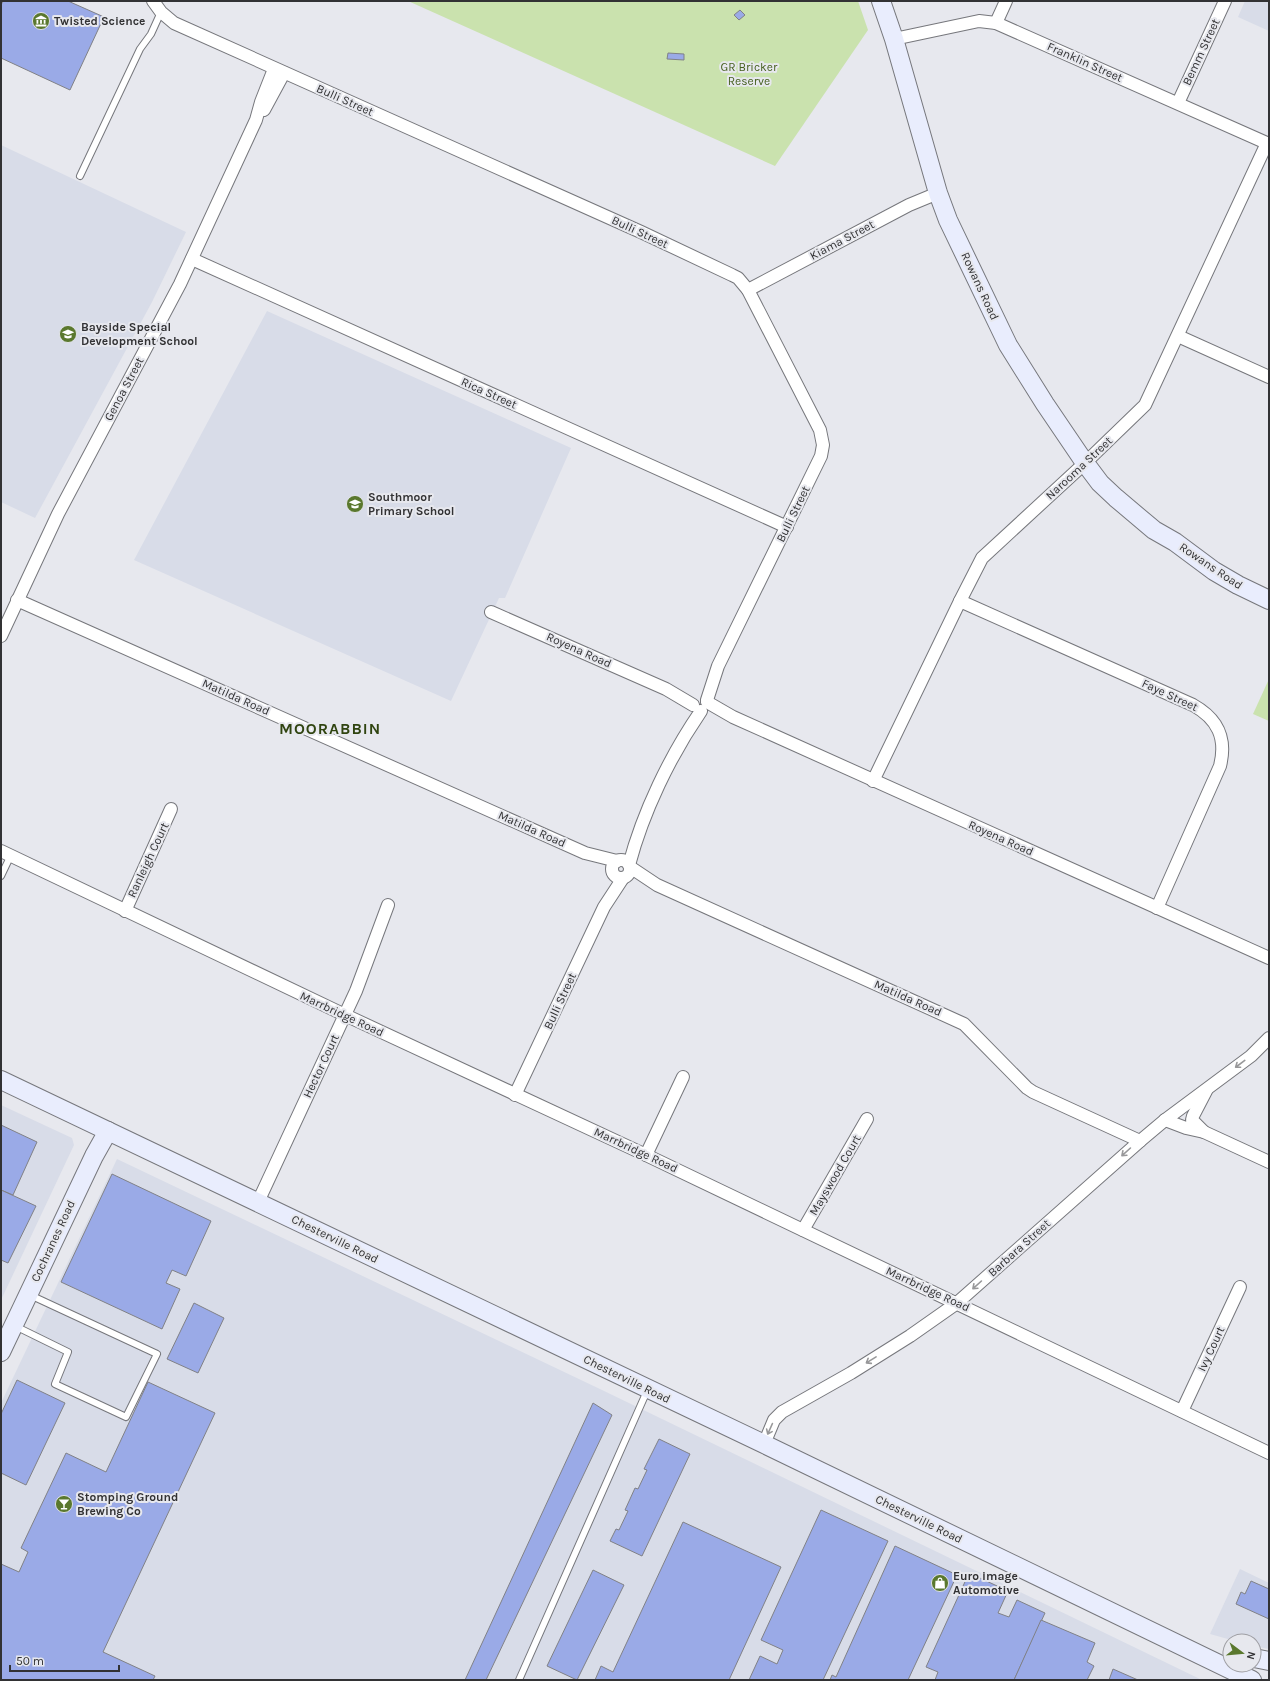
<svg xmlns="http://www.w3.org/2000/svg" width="1270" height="1681" viewBox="0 0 1270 1681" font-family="Karla,sans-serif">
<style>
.built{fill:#d8dce8}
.green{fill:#cae2ae}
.building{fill:#9aaae7;stroke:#808186}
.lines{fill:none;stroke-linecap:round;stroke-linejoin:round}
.lane-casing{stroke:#76777c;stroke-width:8}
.street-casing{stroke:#76777c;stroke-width:14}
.secondary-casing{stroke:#76777c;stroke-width:20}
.lane{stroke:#fff;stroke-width:6}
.street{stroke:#fff;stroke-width:12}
.secondary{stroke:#e9edfd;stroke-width:18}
.oneway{stroke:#98989a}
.labels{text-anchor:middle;stroke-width:4;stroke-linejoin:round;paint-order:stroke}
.poi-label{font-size:12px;font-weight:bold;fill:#323234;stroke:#e7e8ee;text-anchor:start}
.street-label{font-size:12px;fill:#323234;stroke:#e7e8ee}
.park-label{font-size:12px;fill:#455f1e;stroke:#e7e8ee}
.district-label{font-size:16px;font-weight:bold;letter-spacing:1px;fill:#304410;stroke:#e7e8ee}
</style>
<rect width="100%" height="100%" fill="#e7e8ee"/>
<!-- built -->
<g class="built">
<path d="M1245 1H1269V31L1238 17Z"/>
<path d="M1 145 186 232 152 302 35 518 1 502Z"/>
<path d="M267 311 571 448 505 598H499L451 701 134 560Z"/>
<path d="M1 1105 72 1138 74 1145 1 1300Z"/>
<path d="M117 1159 602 1390 1202 1680H1V1403Z"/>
<path d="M1240 1569 1269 1583V1649L1254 1646V1641H1235L1210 1634Z"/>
</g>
<!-- green -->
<g class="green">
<path d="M408 1H858L868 30 775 166Z"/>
<path d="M1269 679V721L1253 714Z"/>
</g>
<!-- building -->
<g class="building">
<path d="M3 1H68L104 17 70 90 1 58V5Z"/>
<path d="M740 10 745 15 739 20 734 15Z"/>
<path d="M668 53 684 54V60L667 59Z"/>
<path d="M1 1125 37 1142 13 1195 1 1190Z"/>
<path d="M112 1174 211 1221 186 1276 172 1270 166 1283 180 1289 162 1329 61 1282Z"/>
<path d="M1 1190 36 1206 8 1263 1 1260Z"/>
<path d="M194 1303 224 1318 198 1373 167 1359Z"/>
<path d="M17 1380 65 1403 26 1485 1 1473V1414Z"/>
<path d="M148 1382 215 1413 103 1652 155 1676 153 1680H1V1564L19 1572 28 1552 21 1548 66 1453 106 1472Z"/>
<path d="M593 1403 612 1415 486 1680H465Z"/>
<path d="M659 1439 690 1454 642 1556 610 1541 616 1529 619 1530 628 1511 625 1510 635 1488 638 1489 647 1470 644 1469Z"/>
<path d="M821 1510 888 1541 823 1680H749L760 1656 777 1664 783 1650 761 1640Z"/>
<path d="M683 1522 781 1567 729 1680H595L601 1666 613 1672Z"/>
<path d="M895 1546 957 1575 908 1680H830L832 1675 836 1677Z"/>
<path d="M593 1570 624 1585 577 1680 547 1666Z"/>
<path d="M969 1573 1008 1591 998 1613 1009 1617 1017 1600 1045 1613 1014 1680H935L938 1672 926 1667Z"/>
<path d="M1251 1581 1269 1589V1619L1236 1604 1241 1592 1245 1594Z"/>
<path d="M1041 1620 1095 1643 1087 1662 1094 1666 1087 1680H1014Z"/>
<path d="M1113 1669 1138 1680H1109Z"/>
</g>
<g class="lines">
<!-- lane casing -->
<g class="lane-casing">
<g id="lane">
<path d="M80 176 140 49 151 34 161 12"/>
<path d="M1 876 11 855"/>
<path d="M15 1326 68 1352 55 1384 126 1417 157 1354 30 1295"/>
<path d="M519 1680 647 1391"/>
</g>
</g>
<!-- street casing -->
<g class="street-casing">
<g id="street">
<path d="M153 1 161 12 174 23 641 232 732 275 738 278 748 290 820 430 823 445 821 456 718 666 707 700"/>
<path d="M996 23 1006 1"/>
<path d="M894 39 979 21 996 23 1269 144"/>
<path d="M1178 103 1225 1"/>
<path d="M264 110 284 73"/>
<path d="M192 259 787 527"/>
<path d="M748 290 909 205 938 193"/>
<path d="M1178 336 1269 377"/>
<path d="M17 600 585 853 617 861"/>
<path d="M960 601 1193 705C1218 719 1227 738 1220 766L1157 908"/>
<path d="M491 612 666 689 693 705"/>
<path d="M1 636 58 514 180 284 256 120 261 102 274 69"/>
<path d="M707 702 733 717 1269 958"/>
<path d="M873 781 960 601 982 558 1085 463 1145 405 1267 143"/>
<path d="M1 851 345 1015 646 1155 1269 1453"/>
<circle cx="621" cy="869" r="9"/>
<path d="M629 865C643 812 670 756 701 711"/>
<path d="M630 867 657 885 964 1024 1027 1088 1033 1092 1140 1141"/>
<path d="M125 911 171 809"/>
<path d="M515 1095 604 907 623 878"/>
<path d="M1165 1120 1186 1128 1204 1132 1269 1162"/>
<path d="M1204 1132 1192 1120 1193 1116 1206 1091"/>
<path d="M646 1155 683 1077"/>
<path d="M258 1202 356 991 388 905"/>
<path d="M803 1230 867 1119"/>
<path d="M1182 1411 1240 1287"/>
<path d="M764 1444 774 1420 782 1412 851 1373 910 1336 957 1303 1140 1141 1165 1120 1251 1056 1269 1038"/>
</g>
</g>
<!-- secondary casing -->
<g class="secondary-casing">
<g id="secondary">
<path d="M881 1 894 39 938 193 948 220 1008 345 1045 404 1085 463 1100 483 1116 498 1154 530 1175 542 1214 571 1238 585 1269 600"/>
<path d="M1 1080 764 1444 1252 1680"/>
<path d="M1 1352 94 1156 108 1131"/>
<path d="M1254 1658 1269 1661"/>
</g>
</g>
<!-- lane -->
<use href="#lane" class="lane"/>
<!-- street -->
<use href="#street" class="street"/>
<!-- secondary -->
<use href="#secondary" class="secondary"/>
</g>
<!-- one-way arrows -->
<defs><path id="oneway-shaft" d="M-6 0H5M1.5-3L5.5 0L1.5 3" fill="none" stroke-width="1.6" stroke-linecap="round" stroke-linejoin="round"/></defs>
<g class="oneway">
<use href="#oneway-shaft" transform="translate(1240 1064) rotate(143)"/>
<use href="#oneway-shaft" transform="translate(1126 1152) rotate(138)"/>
<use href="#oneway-shaft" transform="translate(977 1285) rotate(138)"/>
<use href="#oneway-shaft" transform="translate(871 1360) rotate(148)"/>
<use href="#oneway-shaft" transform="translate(770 1429) rotate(114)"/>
</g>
<!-- icons -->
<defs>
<g id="museum-disc" transform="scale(0.9)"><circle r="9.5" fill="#5a782e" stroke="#e7e8ee"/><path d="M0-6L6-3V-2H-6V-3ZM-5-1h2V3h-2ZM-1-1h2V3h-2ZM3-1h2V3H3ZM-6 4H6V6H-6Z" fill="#fff"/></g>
<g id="school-disc" transform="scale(0.9)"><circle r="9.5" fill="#5a782e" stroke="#e7e8ee"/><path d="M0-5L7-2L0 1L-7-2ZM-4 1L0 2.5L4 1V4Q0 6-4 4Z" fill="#fff"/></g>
<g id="bar-disc" transform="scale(0.9)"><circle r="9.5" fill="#5a782e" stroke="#e7e8ee"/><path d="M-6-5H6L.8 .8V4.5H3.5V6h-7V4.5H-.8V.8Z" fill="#fff"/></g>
<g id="shop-disc" transform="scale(0.9)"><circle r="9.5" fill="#5a782e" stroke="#e7e8ee"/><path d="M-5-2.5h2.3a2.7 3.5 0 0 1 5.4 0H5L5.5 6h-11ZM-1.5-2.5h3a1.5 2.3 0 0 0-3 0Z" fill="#fff"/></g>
</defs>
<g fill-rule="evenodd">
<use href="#museum-disc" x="41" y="21"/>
<use href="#school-disc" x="68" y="334"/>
<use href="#school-disc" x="355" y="504"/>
<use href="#bar-disc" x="64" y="1504"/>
<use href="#shop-disc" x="940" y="1583"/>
</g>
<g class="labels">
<!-- poi labels -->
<g class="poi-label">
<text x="54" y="25">Twisted Science</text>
<text x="81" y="331">Bayside Special<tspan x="81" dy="14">Development School</tspan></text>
<text x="368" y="501">Southmoor<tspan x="368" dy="14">Primary School</tspan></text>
<text x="77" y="1501">Stomping Ground<tspan x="77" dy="14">Brewing Co</tspan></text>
<text x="953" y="1580">Euro image<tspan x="953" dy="14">Automotive</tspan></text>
</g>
<!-- street labels -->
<g class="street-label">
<text transform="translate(1201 52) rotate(-65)" y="4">Bemm Street</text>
<text transform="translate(1085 62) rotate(24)" y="4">Franklin Street</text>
<text transform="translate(345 100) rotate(24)" y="4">Bulli Street</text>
<text transform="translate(640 232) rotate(25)" y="4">Bulli Street</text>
<text transform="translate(842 240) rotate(-28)" y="4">Kiama Street</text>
<text transform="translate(980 286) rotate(65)" y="4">Rowans Road</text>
<text transform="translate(124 389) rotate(-62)" y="4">Genoa Street</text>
<text transform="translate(489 393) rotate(24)" y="4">Rica Street</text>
<text transform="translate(1079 468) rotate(-43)" y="4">Narooma Street</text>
<text transform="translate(793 514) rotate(-64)" y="4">Bulli Street</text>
<text transform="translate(1211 566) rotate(34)" y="4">Rowans Road</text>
<text transform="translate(579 650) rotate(24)" y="4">Royena Road</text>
<text transform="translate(1170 695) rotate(25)" y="4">Faye Street</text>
<text transform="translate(236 697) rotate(24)" y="4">Matilda Road</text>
<text transform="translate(532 829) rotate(24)" y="4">Matilda Road</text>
<text transform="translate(1001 838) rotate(24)" y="4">Royena Road</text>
<text transform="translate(148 860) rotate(-65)" y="4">Ranleigh Court</text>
<text transform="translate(908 998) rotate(24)" y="4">Matilda Road</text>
<text transform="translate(560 1001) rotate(-65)" y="4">Bulli Street</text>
<text transform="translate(342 1014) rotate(25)" y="4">Marrbridge Road</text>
<text transform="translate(321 1066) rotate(-65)" y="4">Hector Court</text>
<text transform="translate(636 1150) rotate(25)" y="4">Marrbridge Road</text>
<text transform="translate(835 1175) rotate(-60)" y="4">Mayswood Court</text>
<text transform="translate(335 1239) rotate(26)" y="4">Chesterville Road</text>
<text transform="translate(53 1241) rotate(-65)" y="4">Cochranes Road</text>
<text transform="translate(1019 1248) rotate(-42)" y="4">Barbara Street</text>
<text transform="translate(928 1289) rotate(25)" y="4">Marrbridge Road</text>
<text transform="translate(1211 1349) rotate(-65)" y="4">Ivy Court</text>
<text transform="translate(627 1379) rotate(26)" y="4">Chesterville Road</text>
<text transform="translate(919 1519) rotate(26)" y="4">Chesterville Road</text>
</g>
<!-- park labels -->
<g class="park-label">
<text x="749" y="71">GR Bricker<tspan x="749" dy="14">Reserve</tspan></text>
</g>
<!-- district labels -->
<g class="district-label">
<text x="330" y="734">MOORABBIN</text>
</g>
</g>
<!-- border -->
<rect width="1270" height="1681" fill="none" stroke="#323234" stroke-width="4"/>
<!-- north arrow -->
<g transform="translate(1242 1653) rotate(106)"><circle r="19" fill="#e7e8ee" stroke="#9f9fa4"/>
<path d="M0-3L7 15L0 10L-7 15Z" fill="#5a782e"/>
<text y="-6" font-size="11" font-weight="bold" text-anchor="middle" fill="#323234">N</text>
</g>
<!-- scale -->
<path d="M10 1665v6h109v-6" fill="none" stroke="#323234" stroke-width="2"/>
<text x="16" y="1665" font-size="12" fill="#323234" stroke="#e7e8ee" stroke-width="3" paint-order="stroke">50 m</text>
</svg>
